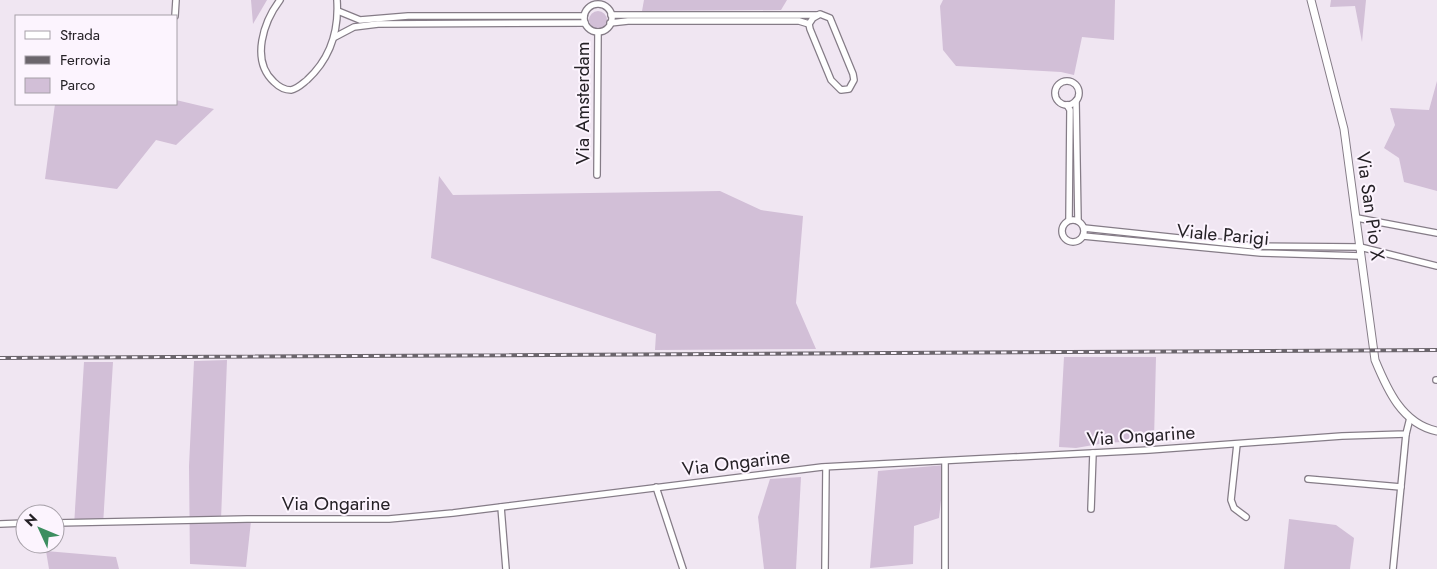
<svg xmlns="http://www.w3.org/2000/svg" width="1437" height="569" viewBox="0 0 1437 569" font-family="Jost,sans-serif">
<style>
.green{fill:#d2bfd7}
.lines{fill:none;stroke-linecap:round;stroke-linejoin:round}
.minor-casing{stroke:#857c87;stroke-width:8}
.tertiary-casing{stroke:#857c87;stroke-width:9}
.minor{stroke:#fff;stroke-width:5.5}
.tertiary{stroke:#fff;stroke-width:7}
.rail-casing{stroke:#6b656c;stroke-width:4}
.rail{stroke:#fcf4fe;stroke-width:2;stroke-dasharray:5.5;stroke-linecap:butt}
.labels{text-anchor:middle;stroke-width:4;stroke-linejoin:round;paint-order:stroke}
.street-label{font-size:19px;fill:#252126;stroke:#fcf4fe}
</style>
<rect width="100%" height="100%" fill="#f0e6f2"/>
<!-- green -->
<g class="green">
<path d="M251 0H267L253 24Z"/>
<path d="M644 0H787L781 10 642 11Z"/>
<path d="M943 0H1115L1114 40 1082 37 1074 75 1061 72 956 66 943 50 940 6Z"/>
<path d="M1331 0H1366L1362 42 1355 6 1330 7Z"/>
<circle cx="598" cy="20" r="9"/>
<path d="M1437 81V191L1404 182 1399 158 1384 148 1395 125 1390 108 1429 110Z"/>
<path d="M176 100 214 109 176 145 156 140 117 189 45 179 55 104H176Z"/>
<path d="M439 176 453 195 720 191 761 210 803 216 796 303 816 349 655 350 656 334 431 258Z"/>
<path d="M1064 357H1156L1154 440 1105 443 1076 448 1059 447Z"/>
<path d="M227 360 221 520 251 521 246 567 190 564 189 466 194 361Z"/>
<path d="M84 362H113L103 525 74 526Z"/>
<path d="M945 465 939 518 914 526 913 564 870 568 878 471Z"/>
<path d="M801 477 796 569H764L758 517 770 479Z"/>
<path d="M1289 519 1336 525 1354 538 1350 569H1284Z"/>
<path d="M46 551 116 557 119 569H49Z"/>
</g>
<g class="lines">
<!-- minor casing -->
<g class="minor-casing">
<g id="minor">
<path d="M280 0C264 21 250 60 274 82 278 86 284 90 291 90 297 89 302 84 307 80 331 58 339 31 337 0"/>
<circle cx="598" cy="18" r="14"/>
<path d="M338 11 360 20 408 16H584"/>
<path d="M820 14 830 18 853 74 854 80 849 89 841 90 831 80 810 29 809 24 813 18Z"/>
<path d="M611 15H817"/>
<path d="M175 16 176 0"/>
<path d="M610 23 628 21H799L809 24"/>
<path d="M335 37 354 27 378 24 585 23"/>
<circle cx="1067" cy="93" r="12"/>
<path d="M1076 101 1078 221"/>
<path d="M1067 105 1070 110 1069 220"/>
<path d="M597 175 598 32"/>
<path d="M1357 218 1437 233"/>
<circle cx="1073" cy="231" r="11"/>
<path d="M1084 228 1255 246 1360 247 1437 266"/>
<path d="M1083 236 1261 253 1361 256"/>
<path d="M1436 380H1437"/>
<path d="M1237 444 1231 500 1234 508 1246 517"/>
<path d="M945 461V569"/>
<path d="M1308 479 1401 487"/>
<path d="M656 487 683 569"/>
<path d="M501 507 506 569"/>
<path d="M1091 509 1093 453"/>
<path d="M55 523 247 519H389L453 513 822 467 1149 450 1342 436 1406 434 1410 418"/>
<path d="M0 524 25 523"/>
<path d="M825 569 826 467"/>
<path d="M1393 569 1406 434"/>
</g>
</g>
<!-- tertiary casing -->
<g class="tertiary-casing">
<path id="tertiary" d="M1311 0 1344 129 1375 360C1387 389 1402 424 1437 431"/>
</g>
<!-- minor -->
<use href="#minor" class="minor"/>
<!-- tertiary -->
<use href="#tertiary" class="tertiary"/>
<!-- rail casing -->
<g class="rail-casing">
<path id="rail" d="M0 358 1437 350"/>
</g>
<!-- rail -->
<use href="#rail" class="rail"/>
</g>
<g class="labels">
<!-- street labels -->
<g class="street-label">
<text transform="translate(582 103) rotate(-90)" y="7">Via Amsterdam</text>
<text transform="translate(1371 206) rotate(82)" y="7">Via San Pio X</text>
<text transform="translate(1223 234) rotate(5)" y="7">Viale Parigi</text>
<text transform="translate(1141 435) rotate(-4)" y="7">Via Ongarine</text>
<text transform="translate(736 462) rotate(-7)" y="7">Via Ongarine</text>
<text x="336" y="510">Via Ongarine</text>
</g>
</g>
<!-- legend -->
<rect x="15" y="15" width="162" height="90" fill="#fcf4fe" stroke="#a6a0a8"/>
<rect x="25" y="31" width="25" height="8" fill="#ffffff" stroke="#a6a0a8"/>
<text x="60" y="40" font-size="15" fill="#252126">Strada</text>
<rect x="25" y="56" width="25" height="8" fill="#6b656c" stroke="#a6a0a8"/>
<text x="60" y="65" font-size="15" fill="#252126">Ferrovia</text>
<rect x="25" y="78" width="25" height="15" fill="#d2bfd7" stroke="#a6a0a8"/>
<text x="60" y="90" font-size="15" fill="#252126">Parco</text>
<!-- north arrow -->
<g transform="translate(40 529) rotate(314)"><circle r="24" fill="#fcf4fe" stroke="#a6a0a8"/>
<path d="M0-4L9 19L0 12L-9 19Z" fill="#3c8e60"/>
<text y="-8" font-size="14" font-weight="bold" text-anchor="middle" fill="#252126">N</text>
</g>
</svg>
